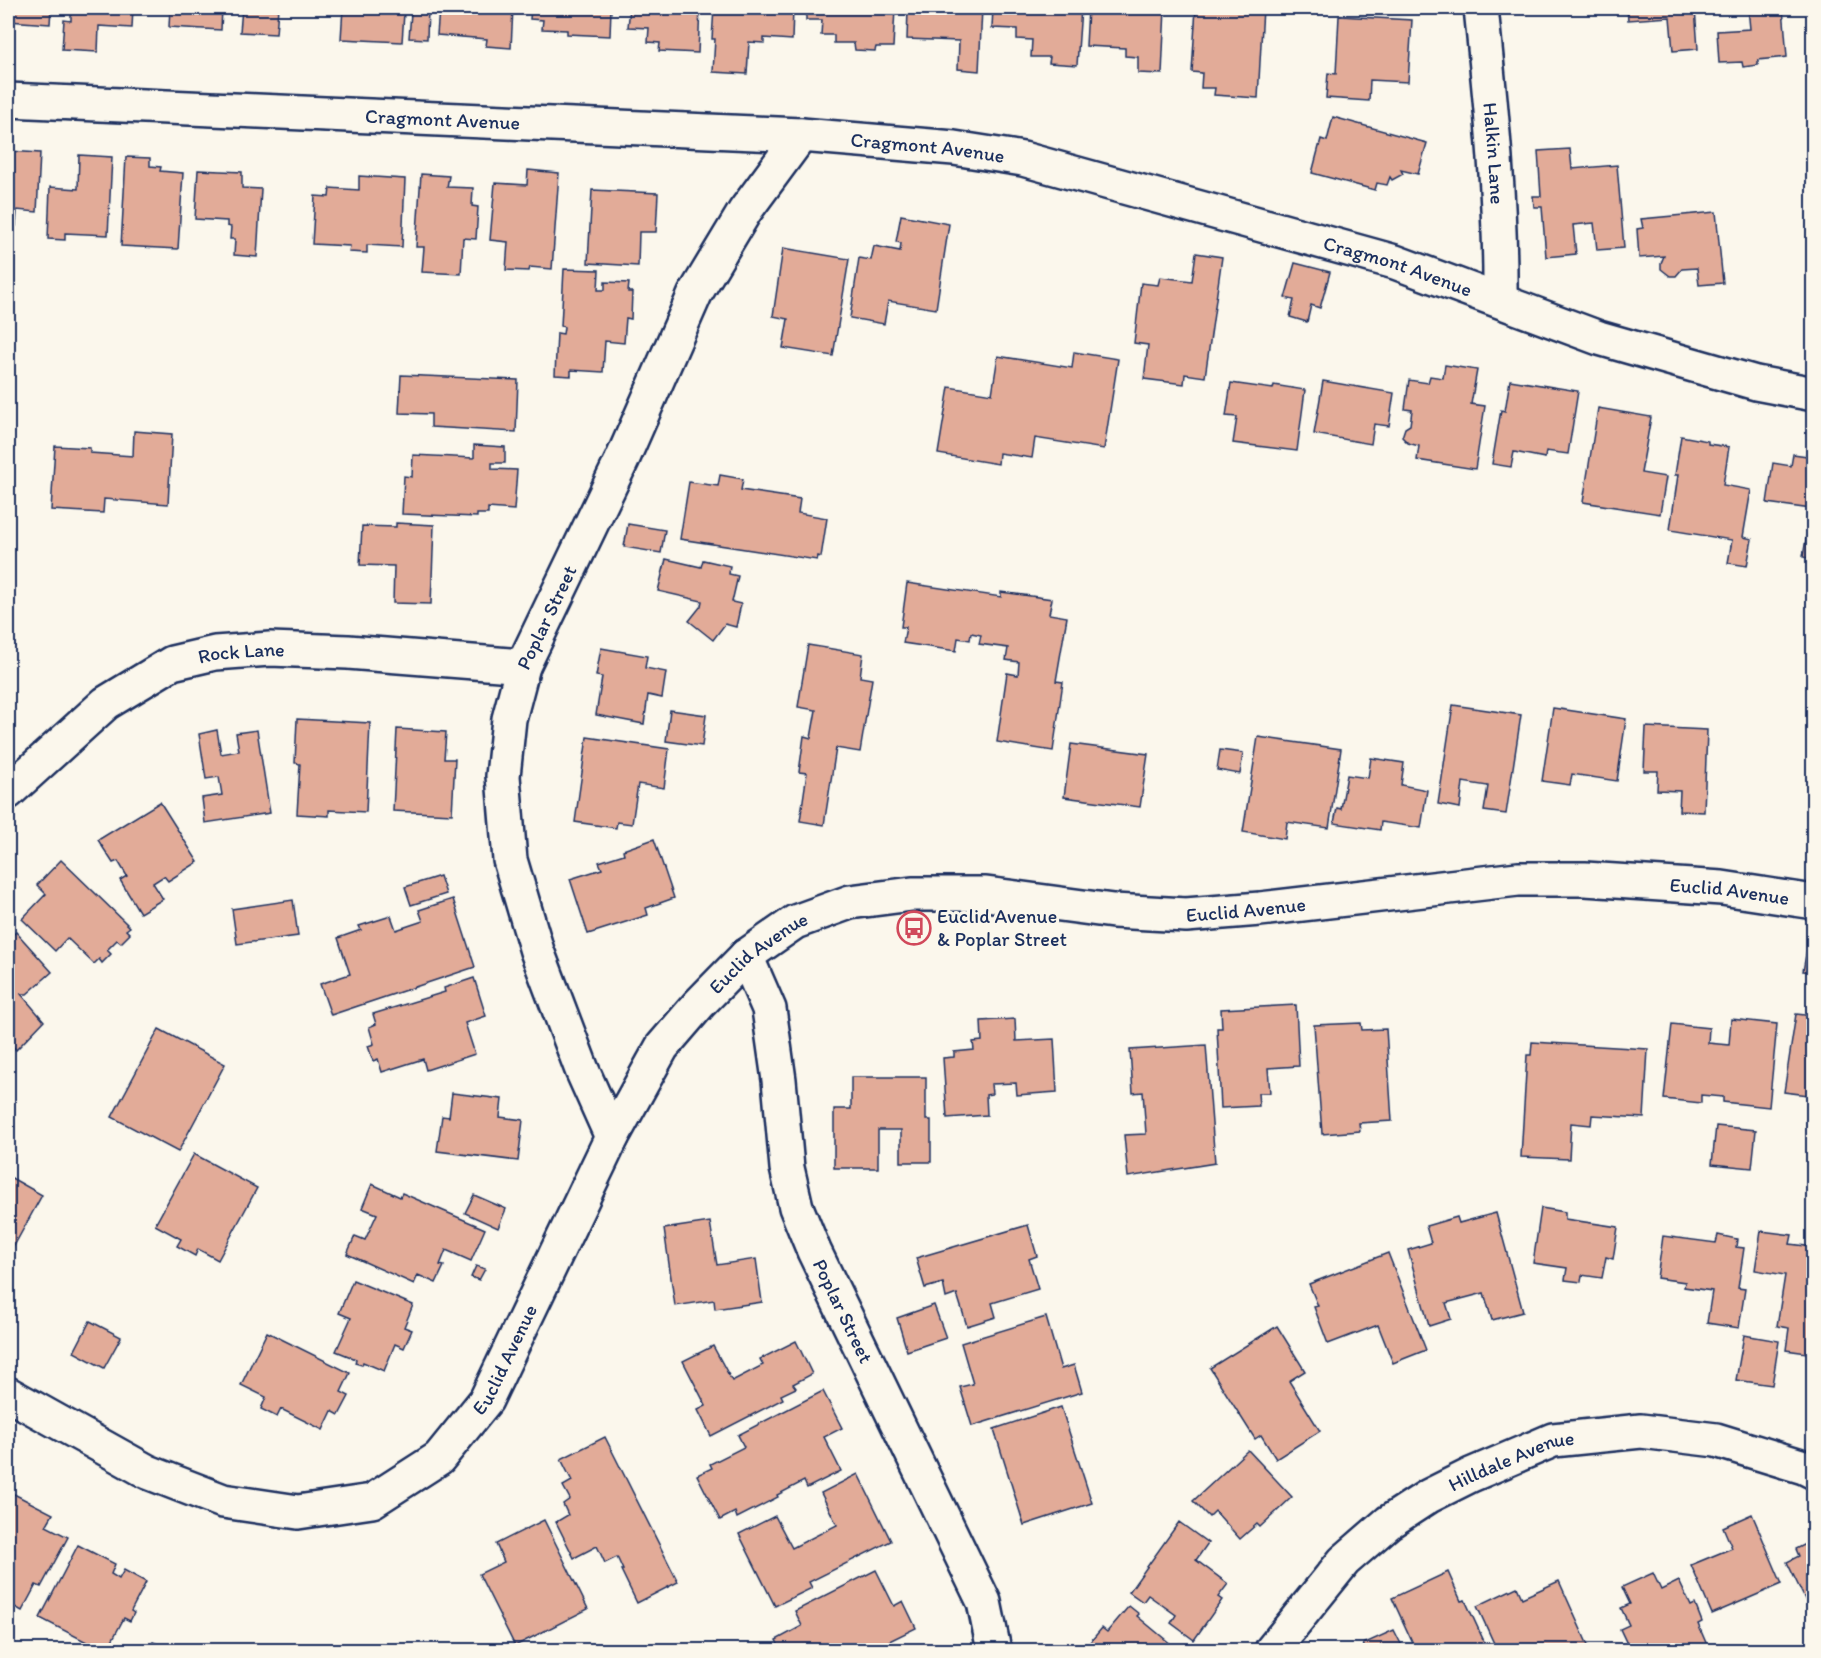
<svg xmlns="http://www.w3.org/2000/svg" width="1821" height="1658" viewBox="0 0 1821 1658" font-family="Itim,sans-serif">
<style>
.building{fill:#e2ab98;stroke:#1b2f5e;stroke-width:1.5}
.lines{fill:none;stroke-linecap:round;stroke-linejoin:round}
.minor-casing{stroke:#1b2f5e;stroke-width:38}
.tertiary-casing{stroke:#1b2f5e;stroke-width:38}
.minor{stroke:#fbf7ec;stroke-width:33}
.tertiary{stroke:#fbf7ec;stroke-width:33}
.labels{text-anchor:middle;stroke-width:6;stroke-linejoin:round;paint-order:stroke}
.street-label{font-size:20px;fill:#1b2f5e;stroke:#fbf7ec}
.poi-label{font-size:20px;fill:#1b2f5e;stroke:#fbf7ec;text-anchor:start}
</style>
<rect width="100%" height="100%" fill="#fbf7ec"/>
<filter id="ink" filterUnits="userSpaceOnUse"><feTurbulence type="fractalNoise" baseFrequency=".0167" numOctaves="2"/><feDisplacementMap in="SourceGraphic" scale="12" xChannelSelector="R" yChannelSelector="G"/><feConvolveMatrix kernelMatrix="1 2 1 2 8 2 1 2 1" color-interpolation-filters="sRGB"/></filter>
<g filter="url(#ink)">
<!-- building -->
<g class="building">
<path d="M8 8H51L50 24 8 21Z"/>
<path d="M71 8H133L132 28 99 26 98 52 62 50 64 20 71 21Z"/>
<path d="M170 8H230H222L221 30 169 27Z"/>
<path d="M242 8H278L276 34 240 32Z"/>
<path d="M343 8H428L427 39 409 38 411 13H404L402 42 341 39Z"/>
<path d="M453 8H513L511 48 486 46 487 39 437 35 439 9 453 10Z"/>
<path d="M531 8H611L610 36 567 34V30L542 29 543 20 530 19Z"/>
<path d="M630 8H700L698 53 659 51 660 43 648 42 649 28 628 27Z"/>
<path d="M714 8H793L792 40 764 38V43L749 42 747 74 713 72 715 39H712Z"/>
<path d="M806 8H895L893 47H876L875 51 855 50 854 43H834V35H821L822 20H806Z"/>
<path d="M899 8H982L979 71 958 69 959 41 907 39 908 10H899Z"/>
<path d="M993 8H1081L1077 65 1049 63 1050 57H1031L1032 40 1017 39V29L992 28Z"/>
<path d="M1088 8H1165L1162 74 1138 73V57L1125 56V48L1086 46Z"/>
<path d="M1196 8H1263L1258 98 1214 95 1215 88H1201L1202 73 1192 72Z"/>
<path d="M1627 8H1695L1698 49 1673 51 1670 17 1628 20Z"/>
<path d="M1748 8H1783L1787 57 1758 60V65L1743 67 1742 62 1719 63 1717 31 1750 29Z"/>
<path d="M1339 16 1412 20 1408 82 1370 80 1369 101 1326 98 1328 73 1336 74Z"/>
<path d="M1333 117 1427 143 1418 174 1401 170 1403 174 1392 180 1390 177 1387 185 1377 183 1375 190 1312 173 1321 139 1327 141Z"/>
<path d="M1570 149 1572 169 1617 165 1624 248 1597 250 1594 223 1573 225 1576 254 1546 257 1542 207H1534L1533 196H1541L1538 151Z"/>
<path d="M8 151 40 153 37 212 17 210 16 226H8Z"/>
<path d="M79 155 112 157 108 235 65 233V240L48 239 50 187 78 189Z"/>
<path d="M126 157 150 158V166L161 167 160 171 183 173 178 249 121 246Z"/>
<path d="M198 170 242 172V188L261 189 257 257 234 255 235 239H230L231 227 227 226V221L195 219Z"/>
<path d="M528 170 559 173 552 269 530 267 529 271 506 270 508 242 490 240 495 183 527 185Z"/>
<path d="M421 174 449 176 447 187 473 188 472 206 478 207 476 239 463 238 461 274 422 272 424 247H416Z"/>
<path d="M359 176 405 179 402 247 367 245V253L349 252 350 246 312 244 315 196 329 197 330 188 359 190Z"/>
<path d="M592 190 658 193 656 232H639L638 266 588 263Z"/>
<path d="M1716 212 1723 283 1699 285 1697 268 1682 269 1676 276H1670L1661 269V263L1664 256 1639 258 1637 229 1643 228 1641 219Z"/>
<path d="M901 215 949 224 936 309 888 301 884 324 850 318 859 258 871 260 874 246 900 251 901 243 896 242Z"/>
<path d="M783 248 849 259 833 356 783 348 788 319 773 316Z"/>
<path d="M1196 253 1222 257 1205 377 1185 374 1184 384 1144 379 1148 345 1134 343 1141 283 1158 285 1160 277 1192 281Z"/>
<path d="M1295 263 1330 272 1320 308 1311 305 1307 322 1290 317 1294 300 1285 298Z"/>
<path d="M564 269 599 270 598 290H605V282L629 283 628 292H632L631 319 626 318 624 343 605 341 603 372 571 370V376L555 375 557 333 563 334 564 327 561 326Z"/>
<path d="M1074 352 1118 359 1104 449 1035 438 1032 458 999 453 998 464 938 454 949 387 992 394 998 356 1072 368Z"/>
<path d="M1445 365 1477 370 1471 404 1485 406 1475 469 1417 460 1419 446 1408 443 1402 437 1405 428 1410 425 1412 410 1405 409 1409 380 1428 383 1430 376 1443 378Z"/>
<path d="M401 375 518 380 516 432 431 427V414L399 413Z"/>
<path d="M1510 380 1578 391 1568 454 1546 451 1545 458 1514 452 1511 467 1492 464 1501 410 1505 411Z"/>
<path d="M1323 381 1394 393 1389 426 1374 424 1371 444 1314 434Z"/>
<path d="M1231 383 1273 389 1274 385 1305 390 1297 451 1233 443 1237 417 1226 416Z"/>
<path d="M1598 408 1651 417 1641 473 1666 477 1660 514 1583 502Z"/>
<path d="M134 431 172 434 168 504 104 499 103 513 51 510 55 446 90 448V453L133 456Z"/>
<path d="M1681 436 1708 441V444L1729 447 1723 485 1751 490 1743 537 1752 539 1747 566 1728 563 1732 540 1670 530 1678 475H1675Z"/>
<path d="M474 445 505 447V463H492V469L517 470 514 510 488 508V514H477V517L402 514 404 476 412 477 413 455 474 458Z"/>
<path d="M1793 454 1814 457V559L1803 557 1811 509 1767 503 1773 463 1791 466Z"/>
<path d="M720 475 743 479 741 490 800 499 798 513 827 518 821 557 818 556 817 560 680 539 689 482 718 486Z"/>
<path d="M396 523 434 525 431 604 393 603 394 566 360 565 362 526 396 527Z"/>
<path d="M628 524 665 530 661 553 624 547Z"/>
<path d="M666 559 701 567 703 560 730 566 729 574 738 576 732 602 741 604 736 627 725 624 713 640 689 621 701 606 702 601 658 591Z"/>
<path d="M907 583 1001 597V592L1052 599 1049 614 1067 617 1056 681 1063 682 1053 751 997 742 1007 673 1018 675 1019 662 1006 660 1008 648 979 644 981 635 971 633 970 640 958 638 956 651 903 643 906 627H901Z"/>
<path d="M808 645 863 654 860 677 872 679 860 752 836 748 824 825 800 821 807 773 799 772 804 736 811 738 816 710 798 707Z"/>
<path d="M601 648 647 656 645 668 666 672 662 698 648 695 644 724 596 715 602 677 596 676Z"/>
<path d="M1453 705 1521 715 1506 814 1484 811 1488 786 1463 782 1460 808 1438 804Z"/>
<path d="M1553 708 1626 719 1617 781 1572 774 1570 785 1542 781Z"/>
<path d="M670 710 706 715 702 746 666 741Z"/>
<path d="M297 719 370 723 366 812 329 810V816L297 814 300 764 295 763Z"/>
<path d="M1646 727 1707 730 1704 812 1679 811 1680 791 1657 790 1658 771H1644Z"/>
<path d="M397 729 446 732 444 759H455L452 814 393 811Z"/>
<path d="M217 730 221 754 239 751 236 733 257 730 270 813 205 823 202 798 222 795 219 777 206 779 199 734Z"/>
<path d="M587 737 669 749 664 788 638 784 632 824 617 822 616 828 575 822Z"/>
<path d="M1258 737 1341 749 1329 828 1287 822 1285 839 1243 832Z"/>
<path d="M1071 744 1148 754 1140 807 1064 797Z"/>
<path d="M1220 750 1243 753 1240 774 1217 770Z"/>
<path d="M1371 758 1404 763 1401 785 1427 790 1421 828 1381 822 1380 830 1334 823 1337 808 1341 809 1347 775 1368 778Z"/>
<path d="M160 802 198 862 168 881 164 876 153 883 163 899 140 913 120 880 127 876 118 861 113 863 98 840Z"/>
<path d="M654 839 674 898 646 908 648 915 588 934 570 879 602 869 599 862 624 854 623 850Z"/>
<path d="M61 860 130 927 126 930 130 934 121 943 117 940 107 950 111 954 102 963 99 959 94 964 67 938 55 951 22 919 46 894 37 885Z"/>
<path d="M440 876 446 894 411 905 405 887Z"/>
<path d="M453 899 475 967 331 1015 320 984 350 974 338 938 361 930 359 926 391 916 396 930 423 921 419 910Z"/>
<path d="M293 900 298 936 237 944 232 909Z"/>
<path d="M16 932 52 972 27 994H21L44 1021 16 1050 8 1040V939Z"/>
<path d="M1807 949 1814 950V972L1803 971Z"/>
<path d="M474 978 486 1016 465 1023 475 1054 426 1070 423 1059 382 1072 378 1059 373 1061 368 1046 374 1044 369 1027 376 1024 373 1014 445 992 444 988Z"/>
<path d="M1296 1005 1299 1066 1268 1068 1270 1093H1258L1259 1106 1221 1108 1217 1028H1222L1221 1009Z"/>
<path d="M1796 1014 1814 1016V1104L1806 1103 1808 1095 1784 1092Z"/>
<path d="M1015 1019 1016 1041 1054 1039 1057 1092 1017 1095 1016 1083 991 1084 992 1094 986 1095 987 1115 947 1118 943 1058 954 1057V1052L974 1050 973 1042 982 1041 981 1021Z"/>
<path d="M1731 1019 1777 1024 1769 1107 1723 1102V1097L1701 1095V1103L1664 1099 1672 1024 1709 1028 1708 1043 1729 1045Z"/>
<path d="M1361 1023 1362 1030 1386 1029 1392 1121 1359 1123 1360 1131 1322 1134 1314 1025Z"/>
<path d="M159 1029 225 1064 178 1152 112 1117Z"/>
<path d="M1532 1042 1648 1049 1644 1118 1592 1115 1591 1125 1571 1123 1569 1159 1521 1157 1527 1055H1531Z"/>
<path d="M1206 1045 1215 1163 1128 1177 1124 1135 1146 1134 1143 1092 1133 1093 1130 1050Z"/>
<path d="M851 1077H926V1120H931V1162H901V1130H878V1168H834V1109H851Z"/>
<path d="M452 1093 502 1099 500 1117 523 1120 518 1161 437 1151 442 1116 449 1117Z"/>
<path d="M1716 1126 1756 1130 1752 1168 1712 1164Z"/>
<path d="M194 1154 257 1188 218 1260 198 1249 195 1256 177 1246 181 1239 155 1225Z"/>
<path d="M8 1176 42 1195 8 1257Z"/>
<path d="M372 1184 400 1197 402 1193 485 1229 471 1261 446 1250 440 1265 444 1266 436 1283 418 1275 414 1284 347 1254 355 1236 365 1240 377 1214 362 1208Z"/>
<path d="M474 1195 506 1209 498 1228 465 1213Z"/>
<path d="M1541 1208 1565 1212V1219L1618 1227 1613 1259 1606 1257 1602 1278 1582 1275 1581 1282 1565 1280 1567 1268 1533 1263Z"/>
<path d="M1496 1213 1523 1312 1492 1320 1484 1293 1446 1303 1451 1319 1429 1326 1408 1250 1431 1243 1426 1226 1457 1217 1459 1223Z"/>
<path d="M710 1222 717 1265 756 1259 762 1302 715 1309 714 1300 675 1306 664 1229Z"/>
<path d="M1028 1225 1037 1256 1029 1259 1038 1289 992 1303 996 1317 967 1326 957 1294 946 1298 943 1283 925 1288 916 1258Z"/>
<path d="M1761 1231 1792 1235 1790 1244 1814 1247V1354L1786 1350 1789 1328 1777 1326 1785 1275 1755 1270Z"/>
<path d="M1718 1235 1737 1239 1736 1247 1744 1248 1738 1288 1745 1289 1739 1328 1707 1323 1712 1291 1684 1287 1685 1282 1657 1278 1663 1236 1716 1243Z"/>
<path d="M1388 1253 1426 1350 1393 1363 1378 1325 1328 1344 1314 1307 1318 1306 1309 1284Z"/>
<path d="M476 1266 485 1269 479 1280 471 1277Z"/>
<path d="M353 1280 413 1305 404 1327 412 1330 404 1348 395 1344 384 1371 363 1362 362 1365 355 1363 356 1359 336 1351 351 1318 339 1313Z"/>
<path d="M934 1305 946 1338 907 1351 897 1318Z"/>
<path d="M1046 1317 1061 1369 1074 1365 1082 1392 972 1426 960 1387 973 1384 961 1343Z"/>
<path d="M90 1321 121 1337 104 1368 74 1352Z"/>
<path d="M1277 1326 1305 1371 1289 1381 1320 1431 1276 1459 1261 1435 1255 1439 1210 1368Z"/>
<path d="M267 1332 350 1373 341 1392 349 1396 339 1415 332 1411 323 1430 281 1409 277 1417 261 1409 266 1397 241 1385Z"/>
<path d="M1744 1335 1779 1341 1772 1385 1736 1380Z"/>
<path d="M796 1341 812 1374 793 1384 796 1388 781 1395 783 1399 711 1436 698 1410 706 1406 683 1361 713 1346 732 1381 763 1365 760 1359Z"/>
<path d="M823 1391 842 1428 824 1437 841 1471 807 1488 804 1481 777 1495 778 1497 737 1518 735 1512 720 1520 697 1475 712 1468 710 1464 744 1447 738 1435Z"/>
<path d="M1061 1407 1092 1503 1024 1525 994 1429Z"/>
<path d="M605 1437 678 1582 637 1603 621 1570H623L617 1557 605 1563 597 1546 574 1558 556 1522 568 1515 563 1504 570 1499 563 1486 572 1481 561 1459Z"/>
<path d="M1248 1450 1292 1497 1260 1527 1257 1524 1240 1539 1215 1511 1209 1517 1193 1501Z"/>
<path d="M858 1474 891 1541 809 1582 812 1588 775 1606 739 1534 775 1516 792 1548 837 1525 821 1493Z"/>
<path d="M12 1493 53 1514 46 1526 68 1537 41 1587 36 1585 22 1611 8 1603V1502Z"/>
<path d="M1752 1514 1782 1584 1712 1614 1691 1565 1732 1548 1723 1527Z"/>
<path d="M544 1520 588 1609 515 1646 479 1574 504 1562 496 1544Z"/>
<path d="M1179 1522 1208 1543 1196 1560 1228 1584 1218 1597 1222 1600 1194 1640 1171 1623 1176 1615 1148 1595 1143 1602 1129 1592Z"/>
<path d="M1812 1541 1814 1544V1618L1787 1562 1799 1556 1796 1549Z"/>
<path d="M78 1545 115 1564 111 1574 119 1579 124 1570 146 1582 131 1611 134 1613 130 1621 124 1618 107 1650H102L40 1618Z"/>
<path d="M876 1570 894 1606 903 1601 916 1628 871 1650H781L776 1640 802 1626 795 1611Z"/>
<path d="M1448 1572 1461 1601 1465 1600 1488 1650H1416L1392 1598Z"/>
<path d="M1653 1573 1661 1590 1679 1581 1691 1606 1695 1604 1702 1622 1698 1624 1707 1645 1694 1650H1621L1628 1646 1620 1629 1629 1625 1621 1608 1630 1604 1622 1587Z"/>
<path d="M1559 1581 1590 1650H1497L1477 1606 1517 1587 1522 1598Z"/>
<path d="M1129 1606 1139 1614 1137 1616 1178 1650H1090L1086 1647 1102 1628 1107 1632Z"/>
<path d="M1394 1630 1404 1650H1366L1363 1644Z"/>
<path d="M153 1642 169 1649V1650H140L142 1645 150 1648Z"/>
</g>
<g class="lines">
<!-- minor casing -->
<g class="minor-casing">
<g id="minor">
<path id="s1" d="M1481 8C1491 106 1501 201 1500 300"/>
<path id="s2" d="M8 100 801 135 954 148 1023 159 1395 262 1599 338 1756 383 1814 394"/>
<path id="s3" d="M8 792 106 703 172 663 215 653 270 649 348 652 523 666"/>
<path id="s4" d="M746 956 769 1009 779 1080 787 1168 796 1207 814 1251 984 1602 994 1650"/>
<path id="s5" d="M612 1137 582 1070 537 951 510 860 503 776 509 719 523 666 622 460 695 294 745 211 801 135"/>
<path id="s6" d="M1272 1650 1344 1561 1389 1522 1429 1496 1471 1475 1553 1440 1641 1431 1716 1440 1804 1467 1814 1472"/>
</g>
</g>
<!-- tertiary casing -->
<g class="tertiary-casing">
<g id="tertiary">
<path id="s7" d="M8 1394 148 1472 223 1501 298 1512 372 1501 439 1458 486 1400 612 1137 662 1047 699 1004 746 956 795 922 850 902 912 894H986L1113 911 1186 915 1260 909 1518 879H1585L1722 888 1814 902"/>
</g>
</g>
<!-- minor -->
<use href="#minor" class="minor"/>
<!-- tertiary -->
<use href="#tertiary" class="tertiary"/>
</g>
</g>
<!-- icons -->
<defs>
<g id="bus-ring" transform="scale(1.725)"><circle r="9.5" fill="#fbf7ec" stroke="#d1495b" stroke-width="1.5"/><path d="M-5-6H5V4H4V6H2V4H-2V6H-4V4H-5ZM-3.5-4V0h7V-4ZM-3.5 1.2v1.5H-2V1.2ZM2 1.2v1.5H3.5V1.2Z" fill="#d1495b"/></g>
</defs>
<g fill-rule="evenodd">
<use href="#bus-ring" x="914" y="928"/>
</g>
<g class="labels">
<!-- street labels -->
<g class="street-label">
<text dy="7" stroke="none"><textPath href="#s2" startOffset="435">Cragmont Avenue</textPath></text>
<text dy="7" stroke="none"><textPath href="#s2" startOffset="921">Cragmont Avenue</textPath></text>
<text dy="7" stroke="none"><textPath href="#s1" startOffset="146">Halkin Lane</textPath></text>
<text dy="7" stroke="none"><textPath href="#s2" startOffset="1407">Cragmont Avenue</textPath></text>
<text dy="7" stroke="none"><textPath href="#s5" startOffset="546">Poplar Street</textPath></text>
<text dy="7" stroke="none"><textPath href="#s3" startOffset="280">Rock Lane</textPath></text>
<text dy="7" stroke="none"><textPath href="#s7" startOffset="2066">Euclid Avenue</textPath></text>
<text dy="7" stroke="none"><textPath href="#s7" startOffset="1580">Euclid Avenue</textPath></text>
<text dy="7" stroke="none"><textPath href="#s7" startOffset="1076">Euclid Avenue</textPath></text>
<text dy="7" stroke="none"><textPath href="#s4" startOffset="372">Poplar Street</textPath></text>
<text dy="7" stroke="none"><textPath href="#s7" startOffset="590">Euclid Avenue</textPath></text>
<text dy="7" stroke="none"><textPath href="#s6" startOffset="312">Hilldale Avenue</textPath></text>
</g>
<!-- poi labels -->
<g class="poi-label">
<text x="937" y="923">Euclid Avenue<tspan x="937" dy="23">&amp; Poplar Street</tspan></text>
</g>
</g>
<!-- margin -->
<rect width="1821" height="1658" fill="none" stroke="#fbf7ec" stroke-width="30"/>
<rect x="15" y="15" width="1791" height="1628" fill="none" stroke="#1b2f5e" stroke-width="2" filter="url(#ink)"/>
</svg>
